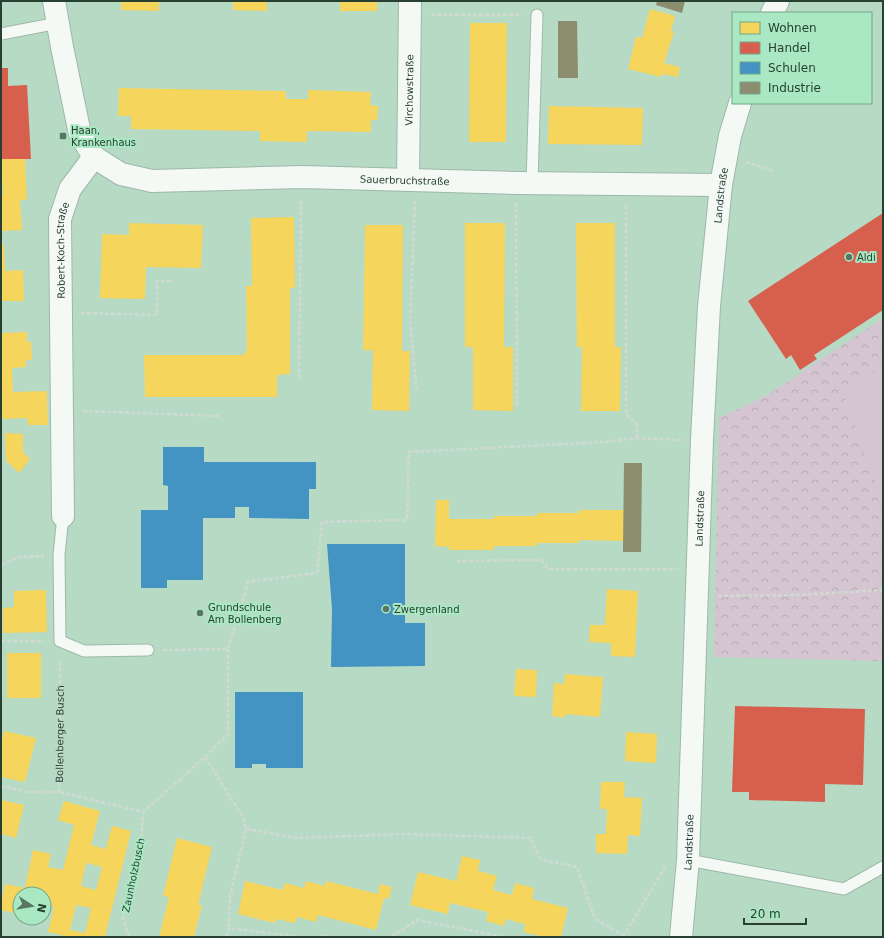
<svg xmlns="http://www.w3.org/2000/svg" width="884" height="938" viewBox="0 0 884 938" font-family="'DejaVu Sans',sans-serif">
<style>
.forest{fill:url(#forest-crowns)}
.park{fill:#d4c5d1}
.homes{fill:#f6d55c;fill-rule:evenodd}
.shops{fill:#d6604d}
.schools{fill:#4393c3}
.industry{fill:#8c8c6e}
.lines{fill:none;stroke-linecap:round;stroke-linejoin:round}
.lane-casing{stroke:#9db8a8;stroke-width:13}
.street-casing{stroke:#9db8a8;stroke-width:24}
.secondary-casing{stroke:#9db8a8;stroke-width:24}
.path{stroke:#d0dad3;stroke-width:2.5;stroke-dasharray:4 2;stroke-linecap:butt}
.lane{stroke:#f4f9f6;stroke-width:11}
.street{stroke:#f4f9f6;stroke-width:22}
.secondary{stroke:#f4f9f6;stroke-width:22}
.poi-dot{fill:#597665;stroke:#a9e8c2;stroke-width:1.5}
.labels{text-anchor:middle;stroke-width:4;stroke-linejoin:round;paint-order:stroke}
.street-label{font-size:10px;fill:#274032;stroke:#a9e8c2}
.poi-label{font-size:10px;fill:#274032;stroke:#a9e8c2;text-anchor:start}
</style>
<defs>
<pattern id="forest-crowns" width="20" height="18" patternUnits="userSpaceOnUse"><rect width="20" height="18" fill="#d4c5d1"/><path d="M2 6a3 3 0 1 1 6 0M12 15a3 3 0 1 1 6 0" fill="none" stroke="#b6aab4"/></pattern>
</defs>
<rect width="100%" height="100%" fill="#b7dac5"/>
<!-- forest -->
<path class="forest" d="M883 318V366L844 394 883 503V661L714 657 719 418 769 394Z"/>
<!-- park -->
<path class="park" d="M883 366V503L843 394Z"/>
<!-- homes -->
<g class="homes">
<path d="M121 1H159V11L121 10Z"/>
<path d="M233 1H267V11L233 10Z"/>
<rect x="340" y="1" width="37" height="10"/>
<path d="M650 9 675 16 671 31 674 32 664 63 680 67 678 77 662 74 661 77 628 69 636 37 642 38Z"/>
<path d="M470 23H507L506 142H469Z"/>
<path d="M119 88 286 91V99H308V90L371 92 370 105 378 106 377 120H371V132L307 131V142L260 141V131L131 129V116H118Z"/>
<path d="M549 106 643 108 642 145 548 144Z"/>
<path d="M1 159H25L27 200H20L22 230 1 231V195H3Z"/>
<path d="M294 217 295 288H290V374L277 375V397H145L144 355H243L247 350 246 286H252L251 218Z"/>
<path d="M129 223 203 225 201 268 146 267 145 299 100 298 102 234 129 235Z"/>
<path d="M465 223H505L504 347H513V411L473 410V347H465Z"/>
<path d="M576 223H615V347H621L620 411H581L582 347H577Z"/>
<path d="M365 225H403L402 351H410L409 411 372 410 373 350H363Z"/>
<path d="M1 244H4L5 271 23 270 24 301H1Z"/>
<path d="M27 332V342H31L32 360H26V367L12 368 13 392 47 391 48 425H28L27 418 1 419V333Z"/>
<path d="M5 433 23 434V452L30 459 19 473 6 461Z"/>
<path d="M436 500H449V519H494V516H537V513H579V510H624L623 541 579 540V543H537V546H494V550H449V547L435 546Z"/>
<path d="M607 589 638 591 635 657 611 656V643L589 642 590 625H605Z"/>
<path d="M46 590 47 632 3 633V608L14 607V591Z"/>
<rect x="7" y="653" width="34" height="45"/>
<path d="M516 669 537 670 536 697 514 696Z"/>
<path d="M565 674 603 677 600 717 565 714V718L552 716 554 683 564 684Z"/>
<path d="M4 731 36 738 25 782 1 777V744Z"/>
<path d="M626 732 657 734 656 763 625 761Z"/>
<path d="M601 782H625L624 797 642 798 640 836 628 835 627 854 596 853V834H606L607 809H600Z"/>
<path d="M1 800 24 805 16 838 1 834Z"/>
<path d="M64 801 100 811 91 845 106 849 112 826 131 831 105 937H69L48 932 54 907 44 905V894H20L19 914 1 910V904L5 884 25 888 33 850 51 854 48 867 63 870 74 825 58 820ZM86 863 102 867 96 890 81 886ZM76 905 91 908 85 933 70 930Z"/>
<path d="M177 838 212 847 198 905H202L194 937H159L169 897 163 896Z"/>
<path d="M462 856 480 860 478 871 497 876 493 890 512 895 515 883 534 888 532 899 568 908 561 937H544L524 932 525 924 506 919 504 926 486 921 488 912 450 903 448 914 410 905 418 872 456 881Z"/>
<path d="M245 881 283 890 285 883 304 888 306 881 325 886 326 881 378 894 380 884 392 887 389 899 384 898 376 930 318 915 316 922 297 917 295 923 276 919 275 923 238 914Z"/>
</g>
<!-- shops -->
<g class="shops">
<path d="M1 68H8V86L27 85 31 159H1Z"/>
<path d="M883 213V310L814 355 817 359 800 370 791 355 786 359 748 301Z"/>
<path d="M735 706 865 709 863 785 825 784V802L749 800V792H732Z"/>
</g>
<!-- schools -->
<g class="schools">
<path d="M163 447H204V462H316V489H309V519L249 518V507H235V518H203V580H167V588H141V510H168V486L163 485Z"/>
<path d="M327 544H405V623H425V666L331 667 332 609Z"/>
<path d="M235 692H303V768H266V764H252V768H235Z"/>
</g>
<!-- industry -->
<g class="industry">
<path d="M657 1H685L682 13 656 5Z"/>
<path d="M558 21H577L578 78H558Z"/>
<path d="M624 463H642L641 552H623Z"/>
</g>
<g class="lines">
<!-- lane casing -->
<g class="lane-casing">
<g id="lane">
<path d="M1 34 58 23"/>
<path d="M532 183 537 15"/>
<path d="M63 516 59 555 60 641 84 651 148 650"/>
<path d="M688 860 844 889 883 867"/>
</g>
</g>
<!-- street casing -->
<g class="street-casing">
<g id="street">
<path id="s2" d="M54 1 62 47 80 134 94 157 121 174 152 181 302 177 516 183 721 185"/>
<path id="s3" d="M408 180 410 1"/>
<path id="s4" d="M63 516 60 219 70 189 94 157"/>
</g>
</g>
<!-- secondary casing -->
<g class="secondary-casing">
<g id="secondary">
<path d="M772 13 778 1"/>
<path id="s5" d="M681 937 688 860 702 440 709 306 721 185 730 136 740 103"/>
</g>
</g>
<!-- path -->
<g class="path">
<path d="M431 15H522"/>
<path d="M746 162 774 171"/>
<path d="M415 201 410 323 417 392"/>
<path d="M516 203 517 407"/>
<path d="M626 205V414L637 424V438"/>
<path d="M81 313 157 315V281H172"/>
<path d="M299 378 301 198"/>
<path d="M83 411 220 416"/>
<path d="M457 561 541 560 549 569H677"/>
<path d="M1 565 19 557 44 556"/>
<path d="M718 596 796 595 883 590"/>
<path d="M1 641H44"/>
<path d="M163 650 228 649 248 582 317 573 322 522 407 520 409 452 604 442 637 438 682 440"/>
<path d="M205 757 244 819 246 829 230 896 229 928"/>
<path d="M1 786 28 792H59L143 812 205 757 228 734V649"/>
<path id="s1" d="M59 792 60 659"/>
<path d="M246 829 298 838 403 834 531 838 540 859 577 867 595 919 623 935"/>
<path d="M129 937 123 918 141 841 143 812"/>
<path d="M227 937 229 928 300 937"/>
<path d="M318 937 326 936 332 937"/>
<path d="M391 937 417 920 505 937"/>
<path d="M623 937 665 867"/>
</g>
<!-- lane -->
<use href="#lane" class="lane"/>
<!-- street -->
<use href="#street" class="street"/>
<!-- secondary -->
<use href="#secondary" class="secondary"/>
</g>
<!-- markers -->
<g class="poi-dot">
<rect x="59" y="132" width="8" height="8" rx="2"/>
<circle cx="849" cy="257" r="4"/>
<circle cx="386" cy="609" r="4"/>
<circle cx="200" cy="613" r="4"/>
</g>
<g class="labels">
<!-- street labels -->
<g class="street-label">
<text dy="4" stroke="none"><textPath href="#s3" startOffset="90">Virchowstraße</textPath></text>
<text dy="4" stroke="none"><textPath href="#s2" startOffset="479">Sauerbruchstraße</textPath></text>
<text dy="4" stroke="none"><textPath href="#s5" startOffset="743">Landstraße</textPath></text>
<text dy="4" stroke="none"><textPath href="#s4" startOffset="266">Robert-Koch-Straße</textPath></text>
<text dy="4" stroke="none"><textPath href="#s5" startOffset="419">Landstraße</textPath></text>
<text dy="4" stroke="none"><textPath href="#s1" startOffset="58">Bollenberger Busch</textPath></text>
<text dy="4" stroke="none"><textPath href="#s5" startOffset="95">Landstraße</textPath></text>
<text transform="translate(133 875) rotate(-78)" y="4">Zaunholzbusch</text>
</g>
<!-- poi labels -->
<g class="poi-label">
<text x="71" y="134">Haan,<tspan x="71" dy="12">Krankenhaus</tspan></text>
<text x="857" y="261">Aldi</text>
<text x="208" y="611">Grundschule<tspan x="208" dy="12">Am Bollenberg</tspan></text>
<text x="394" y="613">Zwergenland</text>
</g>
</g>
<!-- border -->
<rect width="884" height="938" fill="none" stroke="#274032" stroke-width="4"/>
<!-- legend -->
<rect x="732" y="12" width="140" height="92" fill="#a9e8c2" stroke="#75a588"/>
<rect x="740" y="22" width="20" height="12" fill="#f6d55c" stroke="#75a588"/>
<text x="768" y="32" font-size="12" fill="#274032">Wohnen</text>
<rect x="740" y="42" width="20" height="12" fill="#d6604d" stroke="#75a588"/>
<text x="768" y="52" font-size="12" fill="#274032">Handel</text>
<rect x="740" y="62" width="20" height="12" fill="#4393c3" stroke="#75a588"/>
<text x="768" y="72" font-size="12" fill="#274032">Schulen</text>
<rect x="740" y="82" width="20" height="12" fill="#8c8c6e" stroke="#75a588"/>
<text x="768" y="92" font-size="12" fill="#274032">Industrie</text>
<!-- north arrow -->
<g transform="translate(32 906) rotate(102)"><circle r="19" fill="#a9e8c2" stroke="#75a588"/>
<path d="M0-3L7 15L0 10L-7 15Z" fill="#597665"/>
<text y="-6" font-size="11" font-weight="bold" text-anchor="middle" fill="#274032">N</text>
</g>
<!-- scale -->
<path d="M744 918v6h62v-6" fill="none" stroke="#274032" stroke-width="2"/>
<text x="750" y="918" font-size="12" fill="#274032" stroke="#a9e8c2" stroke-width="3" paint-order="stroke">20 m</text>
</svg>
